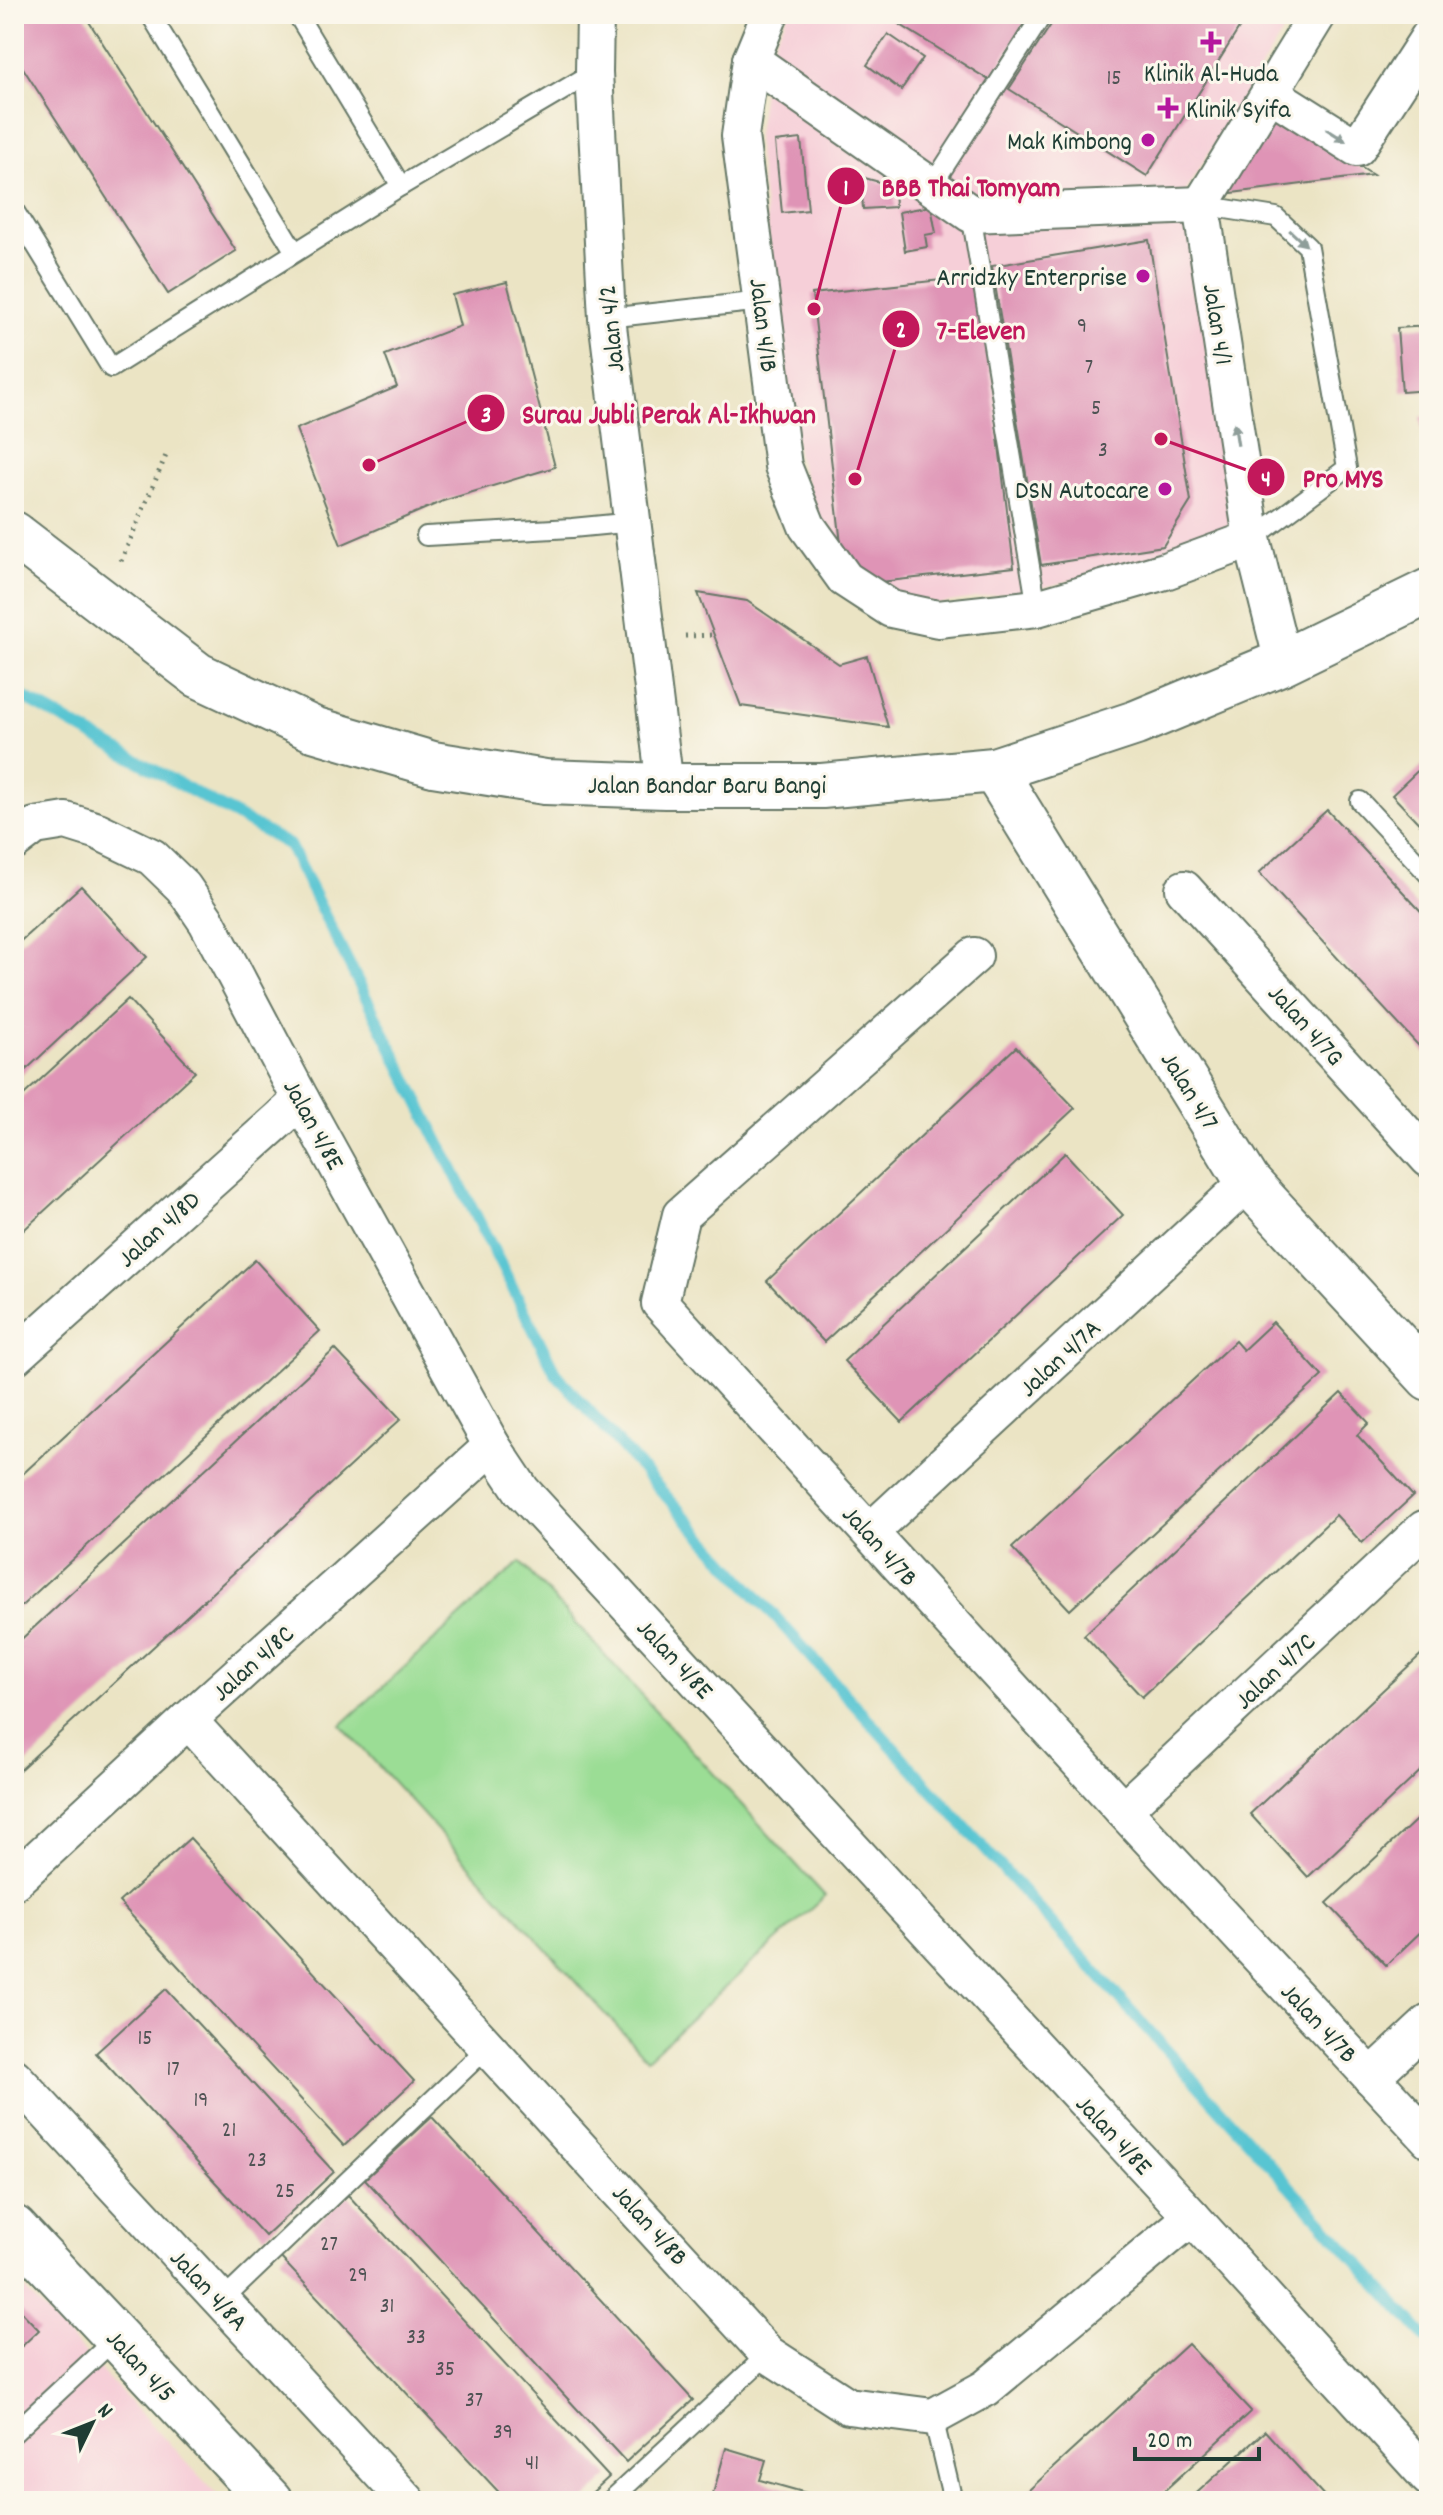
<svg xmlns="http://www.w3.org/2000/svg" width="1443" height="2515" viewBox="0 0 1443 2515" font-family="Dekko,sans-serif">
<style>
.built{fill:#f6cfd8}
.green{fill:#9bdd95;stroke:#5d8d64;stroke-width:2}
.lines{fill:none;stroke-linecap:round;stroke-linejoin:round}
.stream{stroke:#59c5d2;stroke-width:12}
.building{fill:#df94b6}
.service-casing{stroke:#676;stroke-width:22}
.minor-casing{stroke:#676;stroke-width:40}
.tertiary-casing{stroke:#676;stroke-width:48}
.path{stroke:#676;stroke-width:5;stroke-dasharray:2 6;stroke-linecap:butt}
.service{stroke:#fff;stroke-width:18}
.minor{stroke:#fff;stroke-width:36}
.tertiary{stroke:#fff;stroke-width:44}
.oneway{fill:#8f9e9a}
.poi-dot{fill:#b5179e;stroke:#fbf7ec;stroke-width:3}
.labels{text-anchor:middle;stroke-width:6;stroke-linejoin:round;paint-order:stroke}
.number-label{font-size:22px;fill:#4f5354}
.poi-label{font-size:26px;fill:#1f3d34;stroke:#fbf7ec;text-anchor:end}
.street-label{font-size:26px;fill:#1f3d34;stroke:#fbf7ec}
.leader{fill:none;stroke:#c2185b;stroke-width:3}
.callout-dot{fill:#c2185b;stroke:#fbf7ec;stroke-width:3}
.mark-label{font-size:24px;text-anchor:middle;font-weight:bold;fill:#fff}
.callout-label{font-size:28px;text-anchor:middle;font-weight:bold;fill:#c2185b;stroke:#fbf7ec;stroke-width:6;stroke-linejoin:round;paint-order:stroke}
</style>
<rect width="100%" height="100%" fill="#fbf7ec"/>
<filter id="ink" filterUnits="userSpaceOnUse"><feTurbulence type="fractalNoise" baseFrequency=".0125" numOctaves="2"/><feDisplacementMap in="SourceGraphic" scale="16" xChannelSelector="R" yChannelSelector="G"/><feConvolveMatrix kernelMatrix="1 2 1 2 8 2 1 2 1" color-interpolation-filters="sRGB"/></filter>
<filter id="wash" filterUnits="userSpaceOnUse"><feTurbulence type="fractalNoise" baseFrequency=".006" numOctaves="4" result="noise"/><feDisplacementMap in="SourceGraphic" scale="32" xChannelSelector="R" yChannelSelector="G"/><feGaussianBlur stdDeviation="1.8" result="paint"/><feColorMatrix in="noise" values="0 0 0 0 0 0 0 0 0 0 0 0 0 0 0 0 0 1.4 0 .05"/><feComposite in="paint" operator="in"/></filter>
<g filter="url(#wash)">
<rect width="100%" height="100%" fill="#ebe4c4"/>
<!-- built -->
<g class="built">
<path d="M788 14H1294L1186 190 1230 525 1164 557 1049 586 938 604 890 595 852 568 819 516 798 459 756 140 768 54Z"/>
<path d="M14 2278 223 2501H14Z"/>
</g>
<!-- green -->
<path class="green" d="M520 1562 825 1896 647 2059 341 1725Z"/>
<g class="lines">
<!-- stream -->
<path class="stream" d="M14 692 289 845 556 1374 1429 2341"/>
</g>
<g id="blocks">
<!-- building -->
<g class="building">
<path d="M14 14H84L236 251 168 294 14 54Z"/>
<path d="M883 14H1030L989 80Z"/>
<path d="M1058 14H1248L1147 176 1009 89Z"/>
<path d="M888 34 923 58 901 90 867 65Z"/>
<path d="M1273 113 1305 132 1373 175 1224 194Z"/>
<path d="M801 139 808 210 782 213 775 142Z"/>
<path d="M861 177 894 186 895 207 863 209Z"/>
<path d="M931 206 936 233 925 235 927 247 905 251 899 212Z"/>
<path d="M1149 240 1191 501 1163 546 1041 565 992 266Z"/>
<path d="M978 276 1014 567 871 583 841 544 812 294Z"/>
<path d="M507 282 555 467 443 501 341 545 296 429 397 387 385 355 460 326 452 295Z"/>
<path d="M1429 326V390L1402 392 1397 328Z"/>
<path d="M1429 416V456L1426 457 1420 417Z"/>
<path d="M698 593 747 601 839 664 867 656 888 727 741 706Z"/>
<path d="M1429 760V834L1392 795Z"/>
<path d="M1327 810 1429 920V1057L1259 873Z"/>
<path d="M81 886 147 957 14 1081V947Z"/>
<path d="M128 999 195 1072 14 1239V1104Z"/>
<path d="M1016 1047 1075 1108 824 1342 767 1281Z"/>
<path d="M1065 1153 1123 1215 902 1422 844 1361Z"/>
<path d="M255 1260 320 1331 14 1613V1482Z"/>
<path d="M1273 1322 1322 1376 1070 1610 1012 1548 1235 1341 1243 1350Z"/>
<path d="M335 1349 401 1419 14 1775V1646Z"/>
<path d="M1341 1393 1369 1423 1357 1435 1413 1496 1362 1543 1336 1515 1142 1697 1084 1635Z"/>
<path d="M1429 1647V1763L1308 1877 1250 1814Z"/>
<path d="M1429 1808V1924L1386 1965 1327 1903Z"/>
<path d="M190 1838 414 2081 344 2146 119 1902Z"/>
<path d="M166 1989 334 2172 265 2236 96 2053Z"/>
<path d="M432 2117 693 2400 626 2462 365 2179Z"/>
<path d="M348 2195 609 2477 583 2501H507L280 2257Z"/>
<path d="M14 2304 39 2330 22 2346 14 2338Z"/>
<path d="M1188 2344 1251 2411 1220 2440 1153 2501H1017Z"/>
<path d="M1265 2431 1327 2499 1325 2501H1188Z"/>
<path d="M726 2448 766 2460 760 2480 835 2501H711Z"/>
</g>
</g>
</g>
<g filter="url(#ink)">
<use href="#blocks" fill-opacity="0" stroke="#676" stroke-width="2"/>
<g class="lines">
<!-- service casing -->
<g class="service-casing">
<g id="service">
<path d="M150 14 295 252"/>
<path d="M297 14 401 186"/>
<path d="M931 187 1043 14"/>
<path d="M1201 205 1276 217 1308 247 1347 468 1252 539"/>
<path d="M14 210 111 368 401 186 594 72"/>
<path d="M971 214 1037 608"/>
<path d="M607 318 762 301"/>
<path d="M426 536 572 528 634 522"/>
<path d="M1360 801 1429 875"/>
<path d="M222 2301 489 2046"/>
<path d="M933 2417 953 2501"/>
<path d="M14 2433 116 2338"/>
<path d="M610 2501 768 2354"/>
</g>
</g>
<!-- minor casing -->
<g class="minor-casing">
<g id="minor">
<path d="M595 14 594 72 607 318 665 786"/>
<path d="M770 14 751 60 740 136 783 466 807 526 845 579 891 609 938 619 1037 608 1165 571 1252 539"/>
<path d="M751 60 971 214 1201 205"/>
<path d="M1270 93 1357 148 1429 37"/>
<path d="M1283 662 1252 539 1201 205 1318 14"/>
<path d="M14 842 35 826 66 821 98 831 152 857 183 887 207 922 301 1100 492 1446 522 1491 1192 2217 1429 2478"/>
<path d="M1184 889 1429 1159"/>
<path d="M974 956 681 1215 660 1303 1123 1810 1429 2139"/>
<path d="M14 1357 301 1100"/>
<path d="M870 1532 1248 1182"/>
<path d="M188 1720 768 2354 848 2406 933 2417 986 2388 1192 2217"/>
<path d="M1123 1810 1424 1529"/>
<path d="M14 1881 188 1720 492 1446"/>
<path d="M14 2077 407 2501"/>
<path d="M1371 2077 1429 2023"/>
</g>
</g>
<!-- tertiary casing -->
<g class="tertiary-casing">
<g id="tertiary">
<path d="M14 534 198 675 313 729 433 764 545 782 665 786H822L994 770 1136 723 1283 662 1429 591"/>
<path d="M994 770 1248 1182 1429 1378"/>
<path d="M14 2228 270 2501"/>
</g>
</g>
<!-- path -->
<g class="path">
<path d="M121 561 167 453"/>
<path d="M685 636 714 635"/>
</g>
<!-- service -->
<use href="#service" class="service"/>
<!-- minor -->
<use href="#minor" class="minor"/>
<!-- tertiary -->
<use href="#tertiary" class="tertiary"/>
</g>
<!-- one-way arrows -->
<defs><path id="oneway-solid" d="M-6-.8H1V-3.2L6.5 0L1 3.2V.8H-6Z" transform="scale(2)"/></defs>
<g class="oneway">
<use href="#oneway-solid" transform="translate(1336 135) rotate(32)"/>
<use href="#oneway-solid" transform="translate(1298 238) rotate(43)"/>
<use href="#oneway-solid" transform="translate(1236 434) rotate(-99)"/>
</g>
</g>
<!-- markers -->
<g class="poi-dot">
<path d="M1207 30h8v8h8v8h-8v8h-8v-8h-8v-8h8z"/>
<path d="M1164 96h8v8h8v8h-8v8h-8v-8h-8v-8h8z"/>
<circle cx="1148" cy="140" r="8"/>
<circle cx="1143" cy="276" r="8"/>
<circle cx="1165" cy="489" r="8"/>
</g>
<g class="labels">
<!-- number labels -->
<g class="number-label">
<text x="1114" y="84">15</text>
<text x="1082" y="332">9</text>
<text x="1089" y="373">7</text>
<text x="1096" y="414">5</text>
<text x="1103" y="456">3</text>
<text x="145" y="2044">15</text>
<text x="173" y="2075">17</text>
<text x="201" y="2106">19</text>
<text x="229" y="2136">21</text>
<text x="257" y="2166">23</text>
<text x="285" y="2197">25</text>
<text x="329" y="2250">27</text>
<text x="358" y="2281">29</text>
<text x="387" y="2312">31</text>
<text x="416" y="2343">33</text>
<text x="445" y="2375">35</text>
<text x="474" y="2406">37</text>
<text x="503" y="2438">39</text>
<text x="532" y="2469">41</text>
</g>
<!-- poi labels -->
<g class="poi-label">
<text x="1211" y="81" text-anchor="middle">Klinik Al-Huda</text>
<text x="1186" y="117" text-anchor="start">Klinik Syifa</text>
<text x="1132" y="149">Mak Kimbong</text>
<text x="1127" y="285">Arridzky Enterprise</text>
<text x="1149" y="498">DSN Autocare</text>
</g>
<!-- street labels -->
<g class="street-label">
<text transform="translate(1219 324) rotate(81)" y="9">Jalan 4/1</text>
<text transform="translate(765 325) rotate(83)" y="9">Jalan 4/1B</text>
<text transform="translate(610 329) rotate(-96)" y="9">Jalan 4/2</text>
<text x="707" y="793">Jalan Bandar Baru Bangi</text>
<text transform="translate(1307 1024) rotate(48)" y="9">Jalan 4/7G</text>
<text transform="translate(1191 1090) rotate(58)" y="9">Jalan 4/7</text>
<text transform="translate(315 1124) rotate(61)" y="9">Jalan 4/8E</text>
<text transform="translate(158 1228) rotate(-42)" y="9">Jalan 4/8D</text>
<text transform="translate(1059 1357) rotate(-43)" y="9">Jalan 4/7A</text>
<text transform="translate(881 1545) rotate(48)" y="9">Jalan 4/7B</text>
<text transform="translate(676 1658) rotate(47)" y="9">Jalan 4/8E</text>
<text transform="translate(252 1662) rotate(-42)" y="9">Jalan 4/8C</text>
<text transform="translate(1274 1670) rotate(-43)" y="9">Jalan 4/7C</text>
<text transform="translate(1320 2022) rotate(47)" y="9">Jalan 4/7B</text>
<text transform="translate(1115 2134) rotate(47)" y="9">Jalan 4/8E</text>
<text transform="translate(651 2224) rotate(48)" y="9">Jalan 4/8B</text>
<text transform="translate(210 2289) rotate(47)" y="9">Jalan 4/8A</text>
<text transform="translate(142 2365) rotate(47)" y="9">Jalan 4/5</text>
</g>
</g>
<!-- callouts -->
<path class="leader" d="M814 309L846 186M855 479L901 329M369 465L486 413M1161 439L1266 477"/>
<g class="callout-dot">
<circle cx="814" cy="309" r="8"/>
<circle cx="855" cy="479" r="8"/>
<circle cx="369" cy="465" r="8"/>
<circle cx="1161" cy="439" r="8"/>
<circle cx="846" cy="186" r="20"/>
<circle cx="901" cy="329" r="20"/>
<circle cx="486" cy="413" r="20"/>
<circle cx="1266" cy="477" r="20"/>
</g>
<g class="mark-label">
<text x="846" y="195">1</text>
<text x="901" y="337">2</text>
<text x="486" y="422">3</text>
<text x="1266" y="486">4</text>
</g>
<g class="callout-label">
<text x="971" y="196">BBB Thai Tomyam</text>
<text x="981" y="339">7-Eleven</text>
<text x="669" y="423">Surau Jubli Perak Al-Ikhwan</text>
<text x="1343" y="487">Pro MYS</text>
</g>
<!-- margin -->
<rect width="1443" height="2515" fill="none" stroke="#fbf7ec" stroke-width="48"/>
<!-- north arrow -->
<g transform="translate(92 2423) rotate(47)" stroke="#fbf7ec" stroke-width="6" paint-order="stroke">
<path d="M0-6L14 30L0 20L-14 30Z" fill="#1f3d34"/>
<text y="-12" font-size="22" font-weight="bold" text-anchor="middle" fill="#1f3d34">N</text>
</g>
<!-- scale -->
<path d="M1135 2447v12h124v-12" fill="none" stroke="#1f3d34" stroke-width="4"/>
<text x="1147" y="2447" font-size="24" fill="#1f3d34" stroke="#fbf7ec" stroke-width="6" paint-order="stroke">20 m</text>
</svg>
